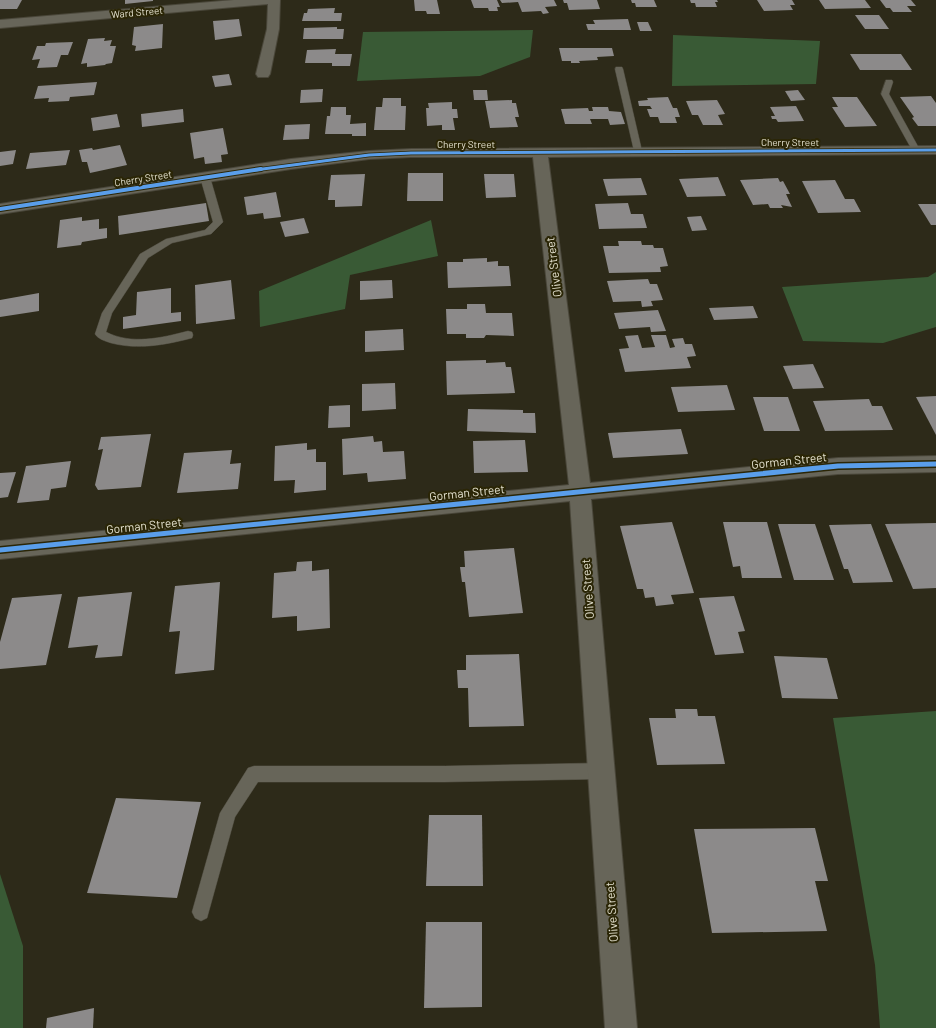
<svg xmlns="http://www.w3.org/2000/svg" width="936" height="1028" viewBox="0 0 936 1028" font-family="Barlow,sans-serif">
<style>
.green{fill:#395a35}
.building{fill:#8c8a8a}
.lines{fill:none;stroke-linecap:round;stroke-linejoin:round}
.lane-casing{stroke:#4a473a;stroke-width:1}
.street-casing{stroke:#4a473a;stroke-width:2}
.lane{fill:#676559;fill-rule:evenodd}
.street{fill:#676559;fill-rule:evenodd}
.cycleway-far2-casing{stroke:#2b2606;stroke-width:4.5}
.cycleway-far1-casing{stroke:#2b2606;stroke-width:6}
.cycleway-casing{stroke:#2b2606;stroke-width:8}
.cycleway-far2{stroke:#5a9eea;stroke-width:3}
.cycleway-far1{stroke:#5a9eea;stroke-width:4}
.cycleway{stroke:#5a9eea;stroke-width:5}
.labels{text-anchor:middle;stroke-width:4;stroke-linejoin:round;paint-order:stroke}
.far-street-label{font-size:10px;fill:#e3e0ce;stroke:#2b2606}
.street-label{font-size:12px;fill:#e3e0ce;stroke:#2b2606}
</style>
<rect width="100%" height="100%" fill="#2d2a19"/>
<!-- green -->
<g class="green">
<path d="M533 30 530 57 480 76 357 81 363 32Z"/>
<path d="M673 35 820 41 816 84 672 86Z"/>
<path d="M431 220 438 256 350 275 345 309 260 327 259 291Z"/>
<path d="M936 272V327L883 343 803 341 782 287 928 277Z"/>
<path d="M936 711V1028H880L875 965 833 718Z"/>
<path d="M0 874 23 946V1028H0Z"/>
</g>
<!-- building -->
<g class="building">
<path d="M0 0H22L17 9H0Z"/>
<path d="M125 0H153V1L125 4Z"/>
<path d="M414 0H437L440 14H427L426 11H415Z"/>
<path d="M471 0H497L500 7H497L498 11H489L488 8H474Z"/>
<path d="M500 0H554L557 6 545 7 549 13 543 14 541 11 522 12 518 2 502 3Z"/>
<path d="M563 0H597L600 9 569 10 567 3H564Z"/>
<path d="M631 0H654L657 7H636L635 3H632Z"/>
<path d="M690 0H717L718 2H715L717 7H696L695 3H691Z"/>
<path d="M757 0H792L795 5H790L793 10 764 11Z"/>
<path d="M819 0H865L871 8 825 9Z"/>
<path d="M880 0H911L916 6H907L912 12H893L890 8H886Z"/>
<path d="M335 8 334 13H342L341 21H302L304 13H307L308 9Z"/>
<path d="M855 15H879L889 29H865Z"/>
<path d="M239 19 242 36 215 40 213 21Z"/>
<path d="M628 19 631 30H588L586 24H595L593 20Z"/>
<path d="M637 22H648L652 31H640Z"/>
<path d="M163 24 162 48 135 51 136 46 132 45 134 27Z"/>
<path d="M337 27V29H344L343 39H303L304 28Z"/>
<path d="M105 38 104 41 112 40 110 46H116L112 63 106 64 105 65 87 67V63L81 64 88 39Z"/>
<path d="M73 42 68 55H61L57 67 37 68 40 59 32 60 37 46H45L46 43Z"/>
<path d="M559 48H612L614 56 597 57 598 60 579 61 580 63H571V61H562Z"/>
<path d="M336 49 335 54H352L350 66H332V63H305L307 50Z"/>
<path d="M850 54H901L912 70H860Z"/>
<path d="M229 74 232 85 215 87 212 76Z"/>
<path d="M97 82 94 95 70 97 69 101 48 102 49 98 34 99 38 86Z"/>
<path d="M323 89 322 102 300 103 301 90Z"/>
<path d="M473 90H487L488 100H474Z"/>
<path d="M798 90 805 100 791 101 785 91Z"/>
<path d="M931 96 936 103V126H918L912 118 914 117 900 97Z"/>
<path d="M668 97 673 108H677L680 117H675L677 123H660L658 117H650L647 109H652L650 106H639L638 101 648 100 647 98Z"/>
<path d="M832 97H857L877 126 845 127 832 107H838Z"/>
<path d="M383 98H401V106H406L405 130H374L376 107H382Z"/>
<path d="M512 100V103H516L519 117H515L518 127 490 128 485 101Z"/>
<path d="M717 100 725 114 718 115 723 125H703L698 115H692L686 101Z"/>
<path d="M452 102V109H457L458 118H453L455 130H442V125L427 126 426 108H429L428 103Z"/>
<path d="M796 106 804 121 778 122 776 119H772L771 116H775L770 107Z"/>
<path d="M331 107H346V115H351L350 124 366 123V136H352V134H325L327 116H330Z"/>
<path d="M592 107H608L609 111 621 112 625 124 610 125 608 119H590L592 124H565L561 109 588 108 589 111H593Z"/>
<path d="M183 109 184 122 142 127 141 114Z"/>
<path d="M117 114 120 127 93 131 91 118Z"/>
<path d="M310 124 309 139 283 140 285 125Z"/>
<path d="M223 128 228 154 221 155 222 162 205 164 204 157 194 159 190 133Z"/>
<path d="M120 145 127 165 90 173 87 162H82L79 150 92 148 93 150Z"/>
<path d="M16 150 13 164 0 166V152Z"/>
<path d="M70 150 66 165 26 169 30 153Z"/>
<path d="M408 173H443V201H407Z"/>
<path d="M365 174 362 206 335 207V200H328L331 175Z"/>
<path d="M484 174H514L516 197 486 198Z"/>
<path d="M718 177 726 196 687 197 679 179Z"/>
<path d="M641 178 647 195 608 196 603 179Z"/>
<path d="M778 178 780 182 783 181 790 194H786L792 207 781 205 783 208H770L768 204 753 205 740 180Z"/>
<path d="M835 180 845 199H854L861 212 818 213 802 181Z"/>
<path d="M276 192 281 217 264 219 263 213 247 215 244 197Z"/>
<path d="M206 203 209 221 119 235 118 216Z"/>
<path d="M628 203 631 214H643L647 228 599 229 595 204Z"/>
<path d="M918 204H936V225H931Z"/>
<path d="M701 216 707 230 692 231 687 217Z"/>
<path d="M82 217V221L99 219V229L107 228V238L82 242 81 245 57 248 60 220Z"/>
<path d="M304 218 309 233 285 237 280 222Z"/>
<path d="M618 241H641L642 245H653L654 248H663L668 266 660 267 661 272 609 273 603 246H619Z"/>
<path d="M487 258V262L498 261V266H509L511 286 448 288 447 262H463V259Z"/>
<path d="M648 279 650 284H657L663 300 651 301 653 306 642 307 641 301 613 302 607 281Z"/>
<path d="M231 280 235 319 196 324 195 285Z"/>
<path d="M392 280 393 298 360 300V281Z"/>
<path d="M171 288V313L181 312V321L123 329V317L136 315 137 292Z"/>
<path d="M39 293V311L0 317V300Z"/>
<path d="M467 304H485L486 313H512L514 336 486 335 484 338H466V334H447L446 309H467Z"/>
<path d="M753 306 758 318 714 320 709 308Z"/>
<path d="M658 310 666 331 651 332 650 327 619 329 614 313Z"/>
<path d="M403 329 404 350 365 352V331Z"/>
<path d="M638 335 642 348 655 347 651 335H666L670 348 675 347 672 339 683 338 685 344H692L696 356 687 357 691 368 625 372 619 349 629 348 625 336Z"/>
<path d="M486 360V363L505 362 506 367H511L515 393 447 395 446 361Z"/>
<path d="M813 364 824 388 793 389 783 366Z"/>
<path d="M395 383 396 409 362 411V384Z"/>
<path d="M727 385 735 410 678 412 671 387Z"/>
<path d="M936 396V435L916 397Z"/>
<path d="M753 397H788L800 431H764Z"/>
<path d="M869 399 872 406H882L893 430 825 431 813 401Z"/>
<path d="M350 405V427L328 428 329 406Z"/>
<path d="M468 409 523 410V413H535L536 433 467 431Z"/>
<path d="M681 429 688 454 613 458 608 433Z"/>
<path d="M151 434 141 487 98 490 95 485 103 449 98 450 101 437Z"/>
<path d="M373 436 374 442 382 441 383 452 404 451 406 479 368 482 367 473 343 475 342 439Z"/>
<path d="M525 440 528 472 474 473 473 441Z"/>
<path d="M307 443V450L316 449V462H326V490L294 493 295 480 274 481 275 446Z"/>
<path d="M232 450 230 464 241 463 238 489 177 493 184 453Z"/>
<path d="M71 461 66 487 51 489 49 500 17 503 26 466Z"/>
<path d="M16 472 8 497 0 498V473Z"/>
<path d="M672 522 694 593 671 595 674 604 656 606 654 597 645 598 643 589H637L620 526Z"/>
<path d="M723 522H767L782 578H742L740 566 733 567Z"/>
<path d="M936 523V588L913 589 885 524Z"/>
<path d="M778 524H815L834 580H794Z"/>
<path d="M871 524 893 582 853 583 848 569H844L829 525Z"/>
<path d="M514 548 523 613 469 617 465 582H462L460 567H465L464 551Z"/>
<path d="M312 561V571L329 569 330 628 297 631V616L272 618 274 573 296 571 297 562Z"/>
<path d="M220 582 214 670 175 674 180 631 169 632 175 586Z"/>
<path d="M132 592 122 656 95 658 98 645 68 648 78 597Z"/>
<path d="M62 594 46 665 0 669V642L12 598Z"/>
<path d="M734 596 745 631 738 632 744 653 715 655 699 598Z"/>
<path d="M519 654 524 726 469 727 468 688H458L457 670H466V655Z"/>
<path d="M774 656 827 658 838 699 782 698Z"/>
<path d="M675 709H697L698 716H715L725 764 657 765 649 718H676Z"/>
<path d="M116 798 201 802 177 898 87 893Z"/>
<path d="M429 815H482L483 886H426Z"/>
<path d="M815 828 828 881H815L827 931 712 933 694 829Z"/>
<path d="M426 922H482V1007L424 1008Z"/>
<path d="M94 1008 93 1028H46L47 1018Z"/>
</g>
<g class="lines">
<!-- lane casing -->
<g class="lane-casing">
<g id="lane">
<path d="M616 67H622L623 69 642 151 641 153 638 154 634 151 615 69Z"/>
<path d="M886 80H892L893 82 889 94 920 150 919 152H913L912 150 881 94Z"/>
<path d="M205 174 210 177 223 222 211 234 172 243 148 258 112 313 106 332C132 345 161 338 188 331L192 332 193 335 192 338C165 345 138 350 111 343 105 341 98 339 95 334L102 313 140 254 166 239 205 230 213 222 200 177Z"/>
<path d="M602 763 608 765 610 771 608 777 602 779 445 782H258L235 817 207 918 201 921 195 918 192 912 220 813 248 768 254 766H445Z"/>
</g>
</g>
<!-- street casing -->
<g class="street-casing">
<g id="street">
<path d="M234 0H280L279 29 270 74 268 77H258L256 74 267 29 268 4 0 28V20Z"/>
<path d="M936 146V154L548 157 590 483 838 458 936 456V472L838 474 591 499 637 1028H605L570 501 0 559V541L569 485 533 157H411L369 159 291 169 0 214V204L291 159 369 151 411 149Z"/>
</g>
</g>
<!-- lane -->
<use href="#lane" class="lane"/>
<!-- street -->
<use href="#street" class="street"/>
<!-- cycleway-far2 casing -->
<g class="cycleway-far2-casing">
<path id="cycleway-far2" d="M255 170 369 155 411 153 936 150"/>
</g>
<!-- cycleway-far1 casing -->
<g class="cycleway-far1-casing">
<path id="cycleway-far1" d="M0 209 261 169"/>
</g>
<!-- cycleway casing -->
<g class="cycleway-casing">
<path id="cycleway" d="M0 550 838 466 936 464"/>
</g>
<!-- cycleway-far2 -->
<use href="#cycleway-far2" class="cycleway-far2"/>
<!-- cycleway-far1 -->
<use href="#cycleway-far1" class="cycleway-far1"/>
<!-- cycleway -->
<use href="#cycleway" class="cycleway"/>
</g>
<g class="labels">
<!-- far-street labels -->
<g class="far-street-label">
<text transform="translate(137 12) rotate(-5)" y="4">Ward Street</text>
<text x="790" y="146">Cherry Street</text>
<text x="466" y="148">Cherry Street</text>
<text transform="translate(143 178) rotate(-9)" y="4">Cherry Street</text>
</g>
<!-- street labels -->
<g class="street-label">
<text transform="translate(554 267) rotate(-97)" y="4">Olive Street</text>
<text transform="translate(789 461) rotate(-6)" y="4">Gorman Street</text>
<text transform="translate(467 493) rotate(-6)" y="4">Gorman Street</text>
<text transform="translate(144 526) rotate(-6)" y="4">Gorman Street</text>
<text transform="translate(588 589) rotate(-94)" y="4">Olive Street</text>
<text transform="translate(612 912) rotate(-94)" y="4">Olive Street</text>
</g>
</g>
</svg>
